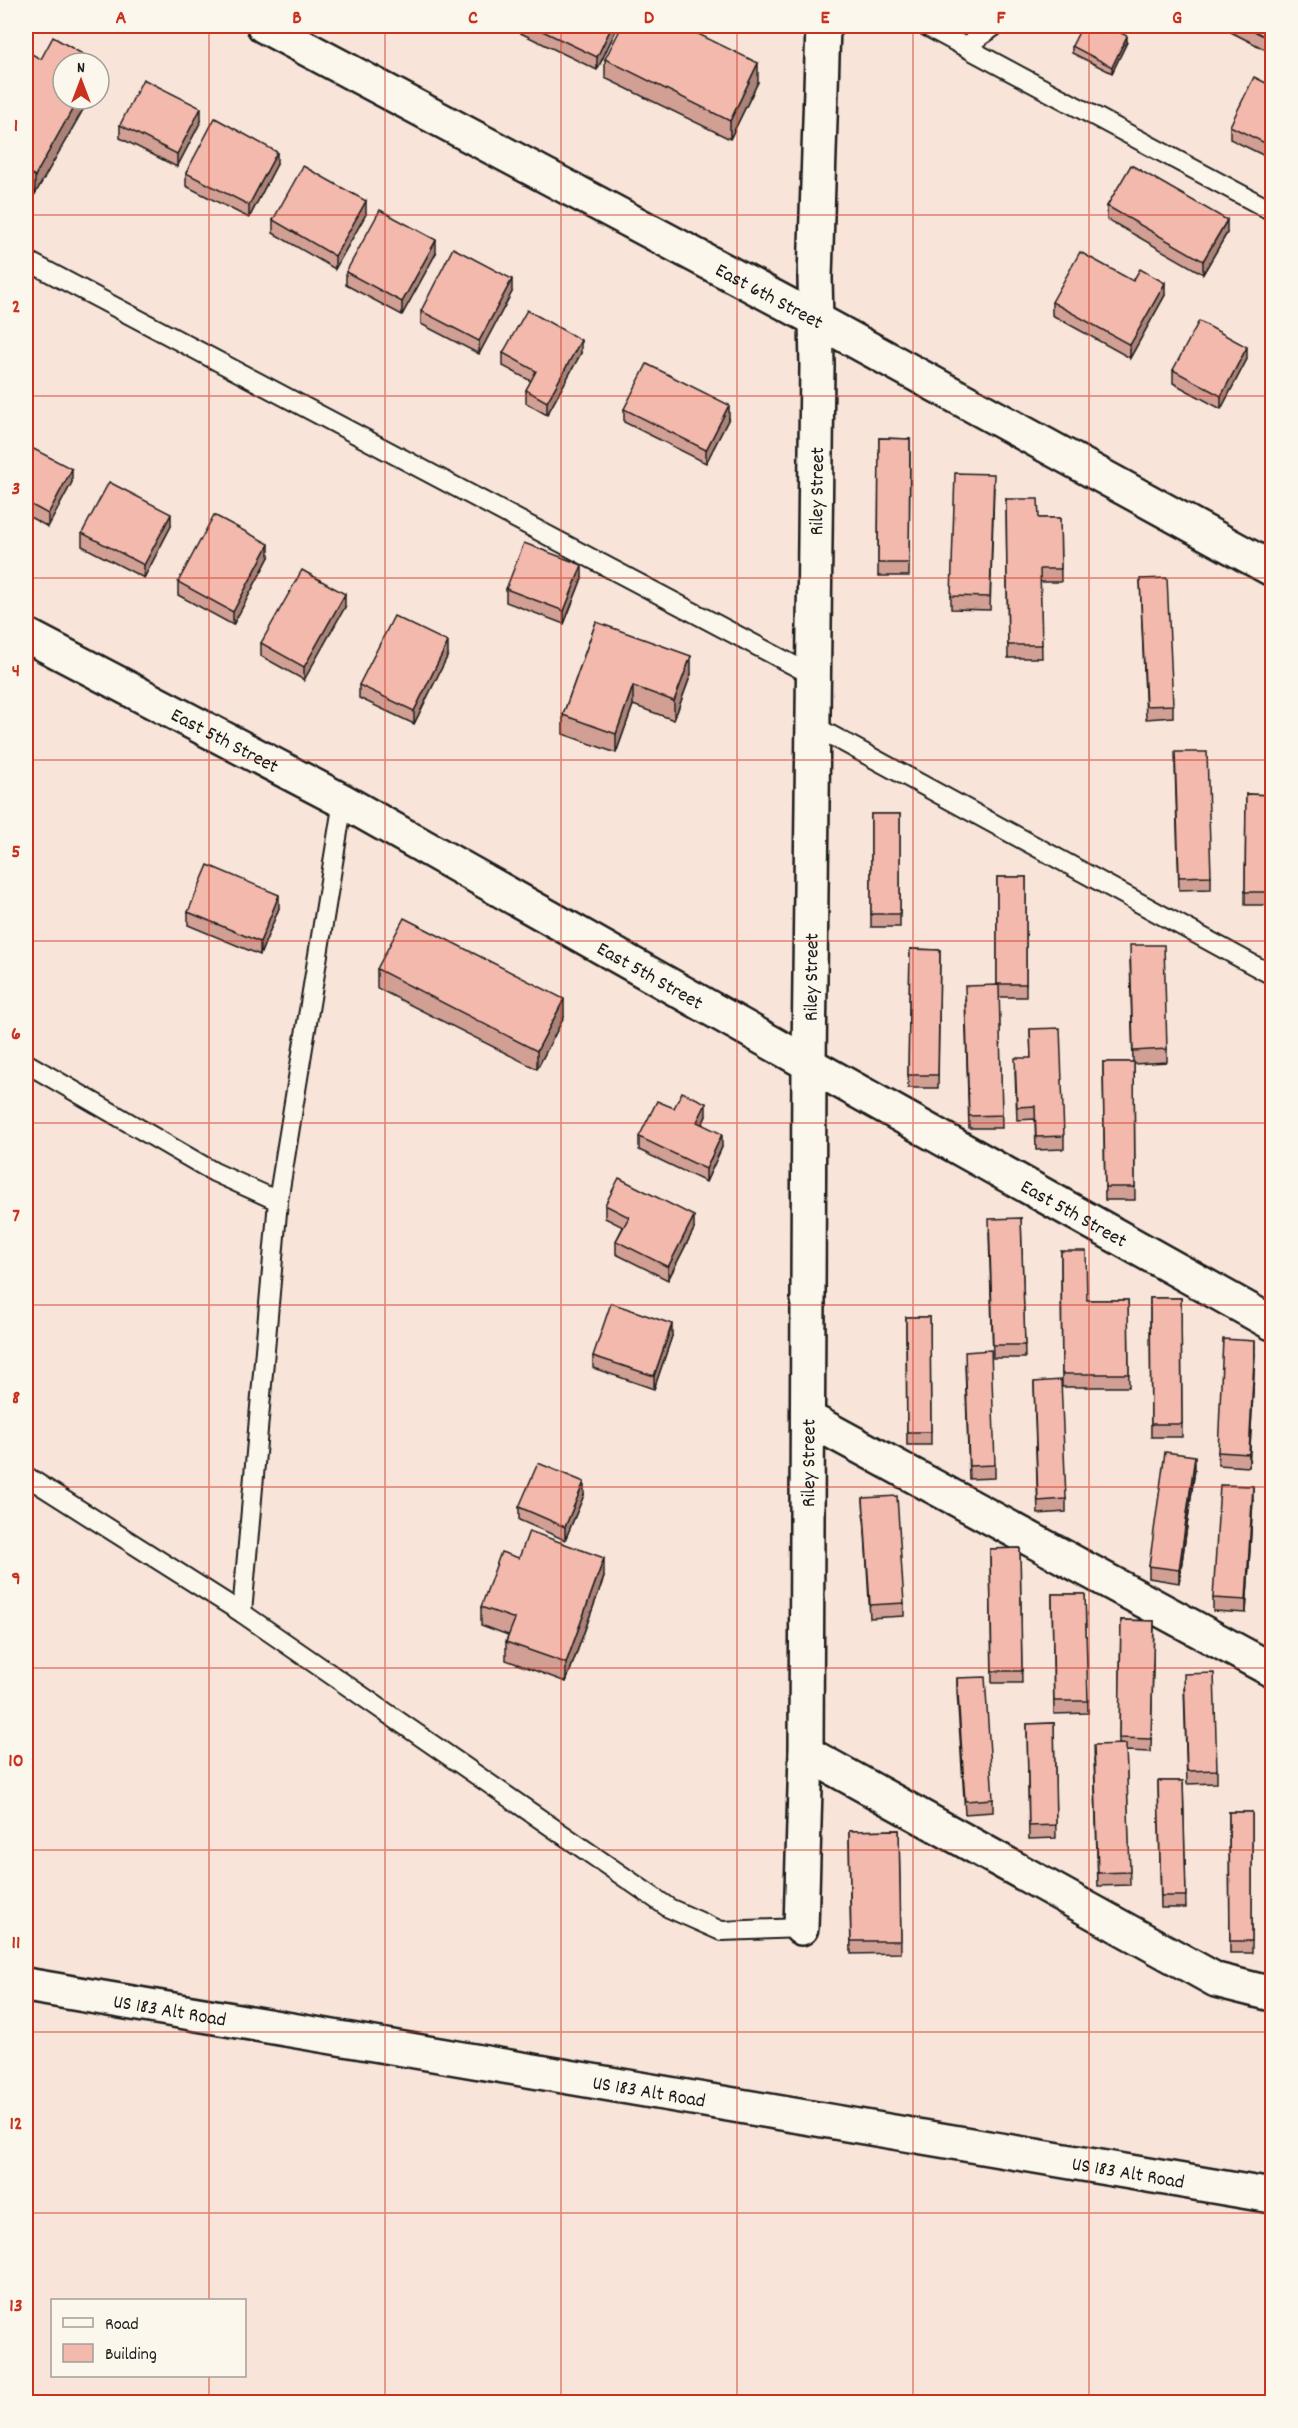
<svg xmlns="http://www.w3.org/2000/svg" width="1298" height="2428" viewBox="0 0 1298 2428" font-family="Dekko,sans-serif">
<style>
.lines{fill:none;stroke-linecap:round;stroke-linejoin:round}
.service-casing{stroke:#1c1c1c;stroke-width:22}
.minor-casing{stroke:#1c1c1c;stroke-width:38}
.trunk-casing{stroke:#1c1c1c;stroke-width:38}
.service{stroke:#fbf7ec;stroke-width:18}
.minor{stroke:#fbf7ec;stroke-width:33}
.trunk{stroke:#fbf7ec;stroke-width:33}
.wall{fill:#d19f94;stroke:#1c1c1c;stroke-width:1.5}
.shaded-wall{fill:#aa8278;stroke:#1c1c1c;stroke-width:1.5}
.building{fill:#f3b9ac;stroke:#1c1c1c;stroke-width:1.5}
.grid{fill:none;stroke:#c8321e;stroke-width:1.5;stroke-opacity:0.55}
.labels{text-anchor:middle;stroke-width:4.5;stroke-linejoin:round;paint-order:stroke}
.street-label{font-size:20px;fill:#1c1c1c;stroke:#fbf7ec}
.neatline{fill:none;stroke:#c8321e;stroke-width:2}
.grid-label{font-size:20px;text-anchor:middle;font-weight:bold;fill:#c8321e}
</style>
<rect width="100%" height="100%" fill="#f9e4d9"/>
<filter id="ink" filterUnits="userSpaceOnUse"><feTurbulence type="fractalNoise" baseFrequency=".0167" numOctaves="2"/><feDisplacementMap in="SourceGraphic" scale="12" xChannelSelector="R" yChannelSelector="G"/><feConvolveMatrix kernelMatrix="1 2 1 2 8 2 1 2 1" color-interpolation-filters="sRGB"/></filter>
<g filter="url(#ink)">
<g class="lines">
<!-- service casing -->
<g class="service-casing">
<g id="service">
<path d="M926 26 1272 211"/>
<path d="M965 47 995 26"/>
<path d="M26 260 814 676"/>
<path d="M814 726 1272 975"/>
<path d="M26 1063 214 1172 278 1201"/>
<path d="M26 1476 242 1613 669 1908 721 1931 801 1928"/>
<path d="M242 1613 278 1201 343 801"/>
</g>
</g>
<!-- minor casing -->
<g class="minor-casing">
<g id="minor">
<path id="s1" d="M264 26 815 319 1272 569"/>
<path id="s2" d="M26 635 343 801 809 1064 1272 1323"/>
<path d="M809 1419 1272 1670"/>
<path d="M806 1753 1216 1980 1272 1994"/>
<path id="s3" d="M801 1928 806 1753 809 1064 817 365 815 278 823 26"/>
</g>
</g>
<!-- trunk casing -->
<g class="trunk-casing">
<g id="trunk">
<path id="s4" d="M26 1985 1272 2196"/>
</g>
</g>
<!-- service -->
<use href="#service" class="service"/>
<!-- minor -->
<use href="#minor" class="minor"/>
<!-- trunk -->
<use href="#trunk" class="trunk"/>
</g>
<!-- wall -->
<g class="wall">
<path d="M506 26H618L597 70Z"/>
<path d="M1219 26H1272L1270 52Z"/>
<path d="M1127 42 1112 73 1072 53V46Z"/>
<path d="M26 51 63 99H89L35 194 26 189Z"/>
<path d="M605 59 758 82 730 139 605 78Z"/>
<path d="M1272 86 1271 159 1230 139V126Z"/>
<path d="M201 121 177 167 120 138V125Z"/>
<path d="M277 164 249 218 186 186V173Z"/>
<path d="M1107 206 1227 233 1203 274 1107 219Z"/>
<path d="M366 214 335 269 273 233V220Z"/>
<path d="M436 253 402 315 346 285V272Z"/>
<path d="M1133 281 1165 295 1130 358 1052 315V302Z"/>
<path d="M512 292 479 354 421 324V311Z"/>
<path d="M503 353H581L547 415 526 403V390L531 381 503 366Z"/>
<path d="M1247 359 1221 409 1173 383V370Z"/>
<path d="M624 409 729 418 706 463 624 422Z"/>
<path d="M1272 412V445L1267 442V423Z"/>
<path d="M879 438 910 439 909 576H878Z"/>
<path d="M26 445 72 482 48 527 26 515Z"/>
<path d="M994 487 990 610 951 609V596Z"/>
<path d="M1006 499 1039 518H1060L1061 582H1040L1042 658H1008Z"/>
<path d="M171 526 144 578 82 546V533Z"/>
<path d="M269 557 233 625 178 595V582Z"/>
<path d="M582 578 564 624 506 602V589Z"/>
<path d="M1140 579 1173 705V717L1146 719Z"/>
<path d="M345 607 304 680 261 656V643Z"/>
<path d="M596 622 691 674 674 720 633 705 616 753 563 734V715Z"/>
<path d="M448 655 414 724 359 698V685Z"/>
<path d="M1175 765 1211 876V889L1179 890Z"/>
<path d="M1246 794 1271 795V905H1245Z"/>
<rect x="871" y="814" width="29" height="113"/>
<path d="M997 877H1026V997H999L1002 1128H969L965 999 997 985Z"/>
<path d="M279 908 260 955 188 925V912Z"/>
<path d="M910 949 940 950 938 1088H908Z"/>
<path d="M1130 958 1167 1049V1062L1134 1064 1135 1200H1105L1103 1062H1133Z"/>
<path d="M377 969 564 1017 537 1069 377 988Z"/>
<path d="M1030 1029 1064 1136V1149L1036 1150 1035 1119 1017 1120 1015 1071 1031 1058Z"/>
<path d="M674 1108 706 1116 702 1125 722 1147 706 1182 639 1150V1137Z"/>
<path d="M605 1205 694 1229 668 1280 616 1254V1241L623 1227 605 1218Z"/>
<path d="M1021 1218 1025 1358H993L989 1232Z"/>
<path d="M1061 1251 1087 1300H1128L1129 1387H1062Z"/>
<path d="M1150 1298H1181L1182 1437H1151Z"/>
<path d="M906 1317H930L931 1445H907Z"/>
<path d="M672 1336 654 1389 593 1368V1356Z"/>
<path d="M1255 1353 1249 1467 1218 1465V1452Z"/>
<path d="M965 1364 995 1465V1478L969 1479Z"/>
<path d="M1034 1382 1066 1499V1512L1038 1514Z"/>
<path d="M1195 1469 1179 1583 1149 1578V1566Z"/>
<path d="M584 1495 565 1540 519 1520V1507Z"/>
<path d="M863 1498 904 1603V1616L870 1618Z"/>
<path d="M1253 1499 1246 1613 1213 1611V1598Z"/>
<path d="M1020 1548 1022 1683H992L990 1549Z"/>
<path d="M519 1558 604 1577 566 1682 506 1660V1642L508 1635 481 1625V1607Z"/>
<path d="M1052 1594H1085L1088 1713 1054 1714Z"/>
<path d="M1121 1620 1154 1621 1151 1752 1126 1751 1130 1885 1098 1886 1094 1758 1119 1744Z"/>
<path d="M957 1678 993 1799V1812L965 1814 957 1691Z"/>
<path d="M1184 1687 1217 1770V1783L1187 1784Z"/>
<path d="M1054 1723 1056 1838 1029 1839 1027 1724Z"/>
<path d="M1158 1781H1183L1186 1908H1161Z"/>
<path d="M1229 1812H1252V1953H1230Z"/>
<path d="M899 1830 901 1953 851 1954 849 1831Z"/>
</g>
<!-- shaded-wall -->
<g class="shaded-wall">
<path d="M612 26H618L597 70V57Z"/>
<path d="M1272 34V47L1270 52V39Z"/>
<path d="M1127 36V42L1112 73V67Z"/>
<path d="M758 63V82L730 139V121Z"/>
<path d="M78 99H89L35 194V176Z"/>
<path d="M201 108V121L177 167V154Z"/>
<path d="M1272 143V156L1271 159V146Z"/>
<path d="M277 152V164L249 218V205Z"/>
<path d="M366 201V214L335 269V256Z"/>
<path d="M1227 220V233L1203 274V261Z"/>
<path d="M436 240V253L402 315V302Z"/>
<path d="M512 279V292L479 354V341Z"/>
<path d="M1165 283V295L1130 358V345Z"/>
<path d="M581 340V353L547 415V402Z"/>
<path d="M1247 347V359L1221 409V396Z"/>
<path d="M729 405V418L706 463V450Z"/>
<path d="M72 469V482L48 527V514Z"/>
<path d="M171 514V526L144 578V565Z"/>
<path d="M269 544V557L233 625V612Z"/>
<path d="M582 565V578L564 624V611Z"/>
<path d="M345 594V607L304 680V667Z"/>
<path d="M448 642V655L414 724V711Z"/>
<path d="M691 656V674L674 720V701Z"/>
<path d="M633 686V705L616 753V734Z"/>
<path d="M279 895V908L260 955V942Z"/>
<path d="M564 999V1017L537 1069V1051Z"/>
<path d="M706 1103V1116L697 1135V1122Z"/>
<path d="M722 1134V1147L706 1182V1169Z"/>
<path d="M694 1216V1229L668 1280V1267Z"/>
<path d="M672 1324V1336L654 1389V1376Z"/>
<path d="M1255 1341V1353L1249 1467V1454Z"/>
<path d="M1195 1456V1469L1179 1583V1570Z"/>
<path d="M584 1482V1495L565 1540V1527Z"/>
<path d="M1253 1486V1499L1246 1613V1600Z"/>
<path d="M604 1558V1577L566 1682V1663Z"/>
</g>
<!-- building -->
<g class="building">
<path d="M532 26H612L597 57Z"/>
<path d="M622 26H682L758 63 730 121 605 59Z"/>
<path d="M1082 26H1107L1127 36 1112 67 1072 46Z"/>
<path d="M1244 26H1272V34L1270 39Z"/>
<path d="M53 37 98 63H63V99H78L35 176 26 171V51L41 59Z"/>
<path d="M1254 77 1272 86V143L1271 146 1230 126Z"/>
<path d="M143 79 201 108 177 154 120 125Z"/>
<path d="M215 118 277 152 249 205 186 173Z"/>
<path d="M1131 165 1227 220 1203 261 1107 206Z"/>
<path d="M303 166 366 201 335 256 273 220Z"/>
<path d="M380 210 436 240 402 302 346 272Z"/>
<path d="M453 248 512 279 479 341 421 311Z"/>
<path d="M1080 252 1133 281 1140 269 1165 283 1130 345 1052 302Z"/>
<path d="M527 310 581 340 547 402 526 390 536 371 503 353Z"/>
<path d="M1199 321 1247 347 1221 396 1173 370Z"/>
<path d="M647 364 729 405 706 450 624 409Z"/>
<path d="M1272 412V426L1267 423Z"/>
<path d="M879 438 910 439 909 563H878Z"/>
<path d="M26 445 72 469 48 514 26 502Z"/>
<path d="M955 473 994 474 990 597 951 596Z"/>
<path d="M109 482 171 514 144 565 82 533Z"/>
<path d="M1006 499H1038L1039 518H1060L1061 569H1040L1042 645H1008Z"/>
<path d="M214 515 269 544 233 612 178 582Z"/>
<path d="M524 543 582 565 564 611 506 589Z"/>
<path d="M302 570 345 594 304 667 261 643Z"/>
<path d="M1167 578 1173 705 1146 706 1140 579Z"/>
<path d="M394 616 448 642 414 711 359 685Z"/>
<path d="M596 622 691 656 674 701 633 686 616 734 563 715Z"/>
<path d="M1175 752H1207L1211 876 1179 877Z"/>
<path d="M1246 794 1271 795V892H1245Z"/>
<rect x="871" y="814" width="29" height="100"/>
<path d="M208 865 279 895 260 942 188 912Z"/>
<rect x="997" y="877" width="29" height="107"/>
<path d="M404 918 564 999 537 1051 377 969Z"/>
<path d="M1130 945H1164L1167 1049 1133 1051Z"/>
<path d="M910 949 940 950 938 1075H908Z"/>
<path d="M999 985 1002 1115 969 1116 965 986Z"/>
<path d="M1060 1028 1064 1136 1036 1137 1035 1106 1017 1107 1015 1058H1031L1030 1029Z"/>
<path d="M1103 1062H1134L1135 1187H1105Z"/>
<path d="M682 1092 706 1103 697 1122 722 1134 706 1169 639 1137 657 1101 674 1108Z"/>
<path d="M619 1178 694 1216 668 1267 616 1241 629 1217 605 1205Z"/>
<path d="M1021 1218 1025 1345H993L989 1219Z"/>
<path d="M1061 1251H1086L1087 1300H1128L1129 1374H1062Z"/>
<path d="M1150 1298H1181L1182 1424H1151Z"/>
<path d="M611 1303 672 1324 654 1376 593 1356Z"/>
<path d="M906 1317H930L931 1432H907Z"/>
<path d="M1223 1339 1255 1341 1249 1454 1218 1452Z"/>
<path d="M991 1350 995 1465 969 1466 965 1352Z"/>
<path d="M1061 1380 1066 1499 1038 1501 1034 1382Z"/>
<path d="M1165 1452 1195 1456 1179 1570 1149 1566Z"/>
<path d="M538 1463 584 1482 565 1527 519 1507Z"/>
<path d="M1220 1485 1253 1486 1246 1600 1213 1598Z"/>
<path d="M897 1496 904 1603 870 1605 863 1498Z"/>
<path d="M529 1531 604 1558 566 1663 506 1642 515 1619 481 1607 501 1552 519 1558Z"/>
<path d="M1020 1548 1022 1671H992L990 1549Z"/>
<path d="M1052 1594H1085L1088 1701H1054Z"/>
<path d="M1121 1620 1154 1621 1151 1739 1119 1738Z"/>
<path d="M1214 1673 1217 1770 1187 1771 1184 1674Z"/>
<path d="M985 1677 993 1799 965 1801 957 1678Z"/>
<path d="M1054 1723 1056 1825 1029 1826 1027 1724Z"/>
<path d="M1126 1744 1130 1872 1098 1873 1094 1745Z"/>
<path d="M1158 1781H1183L1186 1896H1161Z"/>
<path d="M1229 1812H1252V1941H1230Z"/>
<path d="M899 1830 901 1941H851L849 1831Z"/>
</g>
</g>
<!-- grid -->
<path class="grid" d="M209 26V2300M385 26V2402M561 26V2402M737 26V2402M913 26V2402M1089 26V2402M26 215H1272M26 396H1272M26 578H1272M26 760H1272M26 941H1272M26 1123H1272M26 1305H1272M26 1487H1272M26 1668H1272M26 1850H1272M26 2032H1272M26 2213H1272M209 2376V2402"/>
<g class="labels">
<!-- street labels -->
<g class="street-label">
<text dy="7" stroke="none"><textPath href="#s1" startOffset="573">East 6th Street</textPath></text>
<text dy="7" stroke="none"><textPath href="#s3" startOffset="1437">Riley Street</textPath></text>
<text dy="7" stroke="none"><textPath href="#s2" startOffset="225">East 5th Street</textPath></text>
<text dy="7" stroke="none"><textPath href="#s2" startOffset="711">East 5th Street</textPath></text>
<text dy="7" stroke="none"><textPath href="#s3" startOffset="951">Riley Street</textPath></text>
<text dy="7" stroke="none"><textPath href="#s2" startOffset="1197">East 5th Street</textPath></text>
<text dy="7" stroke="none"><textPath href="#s3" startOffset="465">Riley Street</textPath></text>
<text dy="7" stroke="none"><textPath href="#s4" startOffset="146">US 183 Alt Road</textPath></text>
<text dy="7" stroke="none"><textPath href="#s4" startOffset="632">US 183 Alt Road</textPath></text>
<text dy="7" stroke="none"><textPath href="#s4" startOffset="1118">US 183 Alt Road</textPath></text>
</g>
</g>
<!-- margin -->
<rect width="1298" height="2428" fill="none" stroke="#fbf7ec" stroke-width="66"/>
<!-- legend -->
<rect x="51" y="2299" width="195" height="78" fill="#fbf7ec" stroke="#a29f99" stroke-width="1.5"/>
<rect x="63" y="2318" width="30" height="9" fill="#fbf7ec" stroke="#a29f99" stroke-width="1.5"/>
<text x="105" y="2329" font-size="18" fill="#1c1c1c">Road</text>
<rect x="63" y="2344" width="30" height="18" fill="#f3b9ac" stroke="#a29f99" stroke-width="1.5"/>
<text x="105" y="2359" font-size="18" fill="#1c1c1c">Building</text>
<!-- north arrow -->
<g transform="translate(81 81)"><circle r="28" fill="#fbf7ec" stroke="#a29f99" stroke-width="1.5"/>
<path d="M0-4.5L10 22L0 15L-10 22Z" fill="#c8321e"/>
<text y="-9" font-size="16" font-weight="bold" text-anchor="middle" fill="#1c1c1c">N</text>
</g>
<rect x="33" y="33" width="1232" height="2362" class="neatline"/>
<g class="grid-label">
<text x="121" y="23">A</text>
<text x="297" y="23">B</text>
<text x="473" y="23">C</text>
<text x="649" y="23">D</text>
<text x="825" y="23">E</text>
<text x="1001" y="23">F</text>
<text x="1177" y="23">G</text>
<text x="16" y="131">1</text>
<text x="16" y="312">2</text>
<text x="16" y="494">3</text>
<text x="16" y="676">4</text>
<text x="16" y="857">5</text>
<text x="16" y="1039">6</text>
<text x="16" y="1221">7</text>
<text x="16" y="1403">8</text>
<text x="16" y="1584">9</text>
<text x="16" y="1766">10</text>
<text x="16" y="1948">11</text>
<text x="16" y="2129">12</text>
<text x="16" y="2311">13</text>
</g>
</svg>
